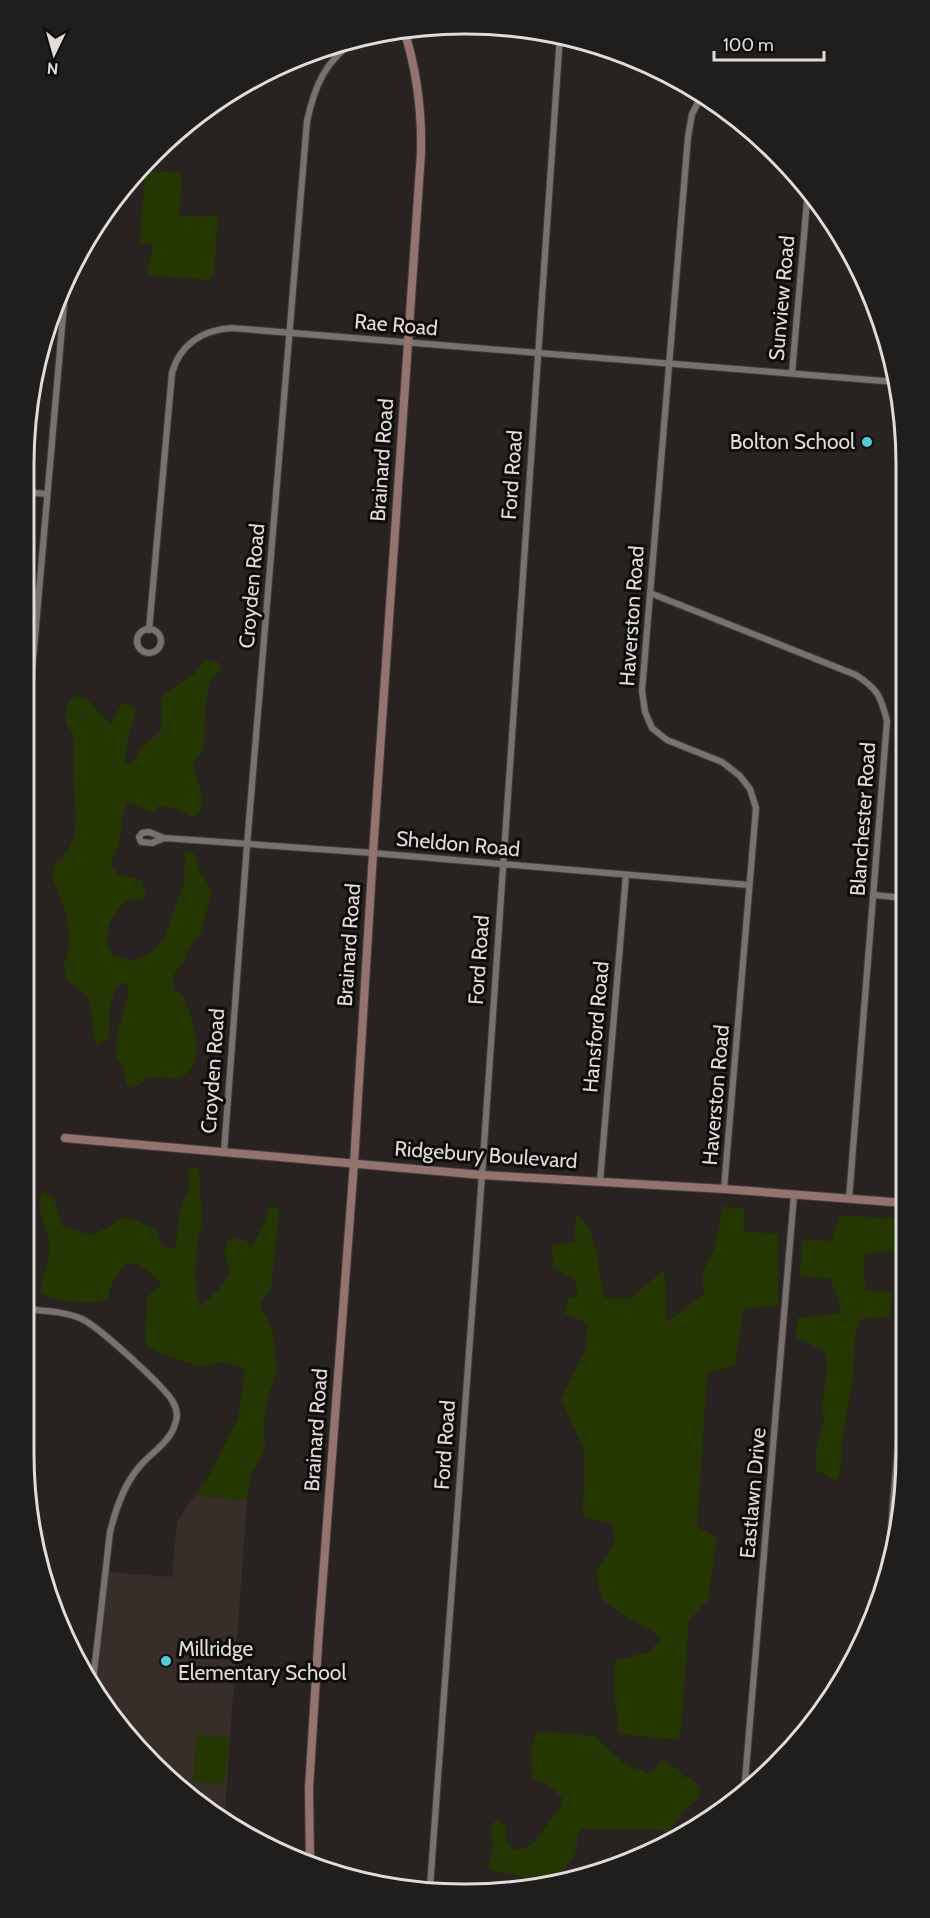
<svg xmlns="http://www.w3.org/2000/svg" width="930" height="1918" viewBox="0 0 930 1918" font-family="Cabin,sans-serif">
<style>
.built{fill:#372d29}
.green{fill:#243701}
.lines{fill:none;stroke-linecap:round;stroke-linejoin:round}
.street-casing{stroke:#423e3d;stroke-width:8}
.secondary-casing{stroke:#423e3d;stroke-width:10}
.street{stroke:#78726f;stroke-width:6}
.secondary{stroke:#94726e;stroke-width:8}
.poi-dot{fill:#53cbda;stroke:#0f0d0c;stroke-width:2}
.labels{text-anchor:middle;stroke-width:6;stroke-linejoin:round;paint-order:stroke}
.street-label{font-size:21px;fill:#dfdcda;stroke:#0f0d0c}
.poi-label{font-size:21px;fill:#dfdcda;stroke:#0f0d0c;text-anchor:end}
.rim{fill:none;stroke:#dfdcda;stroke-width:3}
</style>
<rect width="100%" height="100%" fill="#282321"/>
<!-- built -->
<path class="built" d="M195 1495 247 1500 224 1822 115 1722 93 1681 107 1572 172 1577 177 1522Z"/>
<!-- green -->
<g class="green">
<path d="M145 171 182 173 179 217 218 215 214 276 209 280 147 275 153 244 140 243Z"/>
<path d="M205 659 218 662 222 669 211 681 206 698 203 751 193 764 202 795 201 812 193 818 177 809 158 806 152 812 128 802 123 813 119 843 110 866 118 874 140 879 146 894 142 899 128 901 119 907 108 926 107 944 113 956 133 961 152 952 164 939 184 883 185 851 193 852 200 872 212 891 201 932 191 945 184 961 173 976 174 990 183 995C190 1016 203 1044 193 1066 190 1071 183 1076 179 1079L148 1077 133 1089 126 1083 124 1067 117 1058 116 1047 118 1032 129 991 127 985 123 983 116 988 110 1006 109 1038 96 1045C91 1030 95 1009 87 996 83 990 72 985 67 981L64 965 70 943 66 912 52 877 55 865 67 852 74 838 76 820 73 769 74 736 66 723V709L73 696 86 698 110 724 122 704H128L137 710C130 728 125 745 125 764L133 763 142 746 161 731V704L164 694 196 673Z"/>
<path d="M192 1166 199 1170 202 1225 198 1234 195 1276 197 1296 202 1306 221 1287 230 1273 224 1250 229 1238 245 1240 252 1248 264 1223 269 1206 279 1208 271 1288 260 1305 273 1332 277 1372 269 1393 264 1417 265 1449 251 1475 247 1500 195 1495 209 1476 238 1418 245 1369 224 1362 200 1367 159 1353 145 1345 147 1297 162 1283 137 1263 124 1265 113 1281 106 1300C91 1306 54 1301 40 1293 42 1275 52 1256 48 1238 45 1221 35 1210 42 1192L54 1197 62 1226 92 1235 109 1227 120 1218 133 1219 155 1229 162 1246 175 1249 181 1205 190 1187 188 1171Z"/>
<path d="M723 1206 745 1209 744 1231 778 1234V1305L743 1309 735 1365 707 1373 697 1527 717 1537 708 1600 689 1620 680 1740 619 1734 615 1704V1660L649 1652 662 1637 615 1610 601 1598 596 1570 614 1545 613 1524 583 1517 584 1450 561 1399 585 1350 588 1324 564 1313 569 1297H578L575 1280 553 1268 552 1245 574 1242 576 1213C598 1229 599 1272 604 1298H630L664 1270 667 1322 704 1294 702 1273 714 1251Z"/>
<path d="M840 1215 903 1219V1246L896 1251 865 1254 864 1274 866 1290 894 1293 889 1317 860 1320 856 1332 852 1384 843 1432 840 1474 836 1481 816 1470V1453L824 1417 822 1408 827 1368 825 1352 796 1337 797 1318 841 1313 837 1295 830 1279 800 1276 802 1239 831 1241Z"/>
<path d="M536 1731 595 1736 623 1763 649 1774 658 1765 661 1759 678 1769 684 1777 692 1779 700 1788 699 1798 684 1810 670 1832 651 1829H583L578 1835C577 1861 569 1865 550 1880L523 1877 489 1869V1863L493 1849 491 1826 496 1820 506 1826V1843L514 1850 531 1846 560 1808 562 1798 550 1786 534 1779C529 1763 531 1747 536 1731Z"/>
<path d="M197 1735 229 1737 225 1784 193 1782Z"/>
</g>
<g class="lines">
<!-- street casing -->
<g class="street-casing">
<g id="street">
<path d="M701 97 692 114 688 137 642 691 645 712 652 728 667 740 722 762 740 776 750 789 756 808 724 1189"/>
<path d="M792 373 808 190"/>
<path d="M24 492 47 494"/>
<path d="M650 593 856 675C878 689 881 697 887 721L849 1199"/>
<circle cx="149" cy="641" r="12"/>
<path d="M149 630 172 373C180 344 203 330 231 328L896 382"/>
<path d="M24 764 66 281"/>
<path d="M164 838 152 843 141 842 139 837 142 833 149 832 164 838 373 853 749 885"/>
<path d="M874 895 904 898"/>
<path d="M224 1152 247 845 307 121C315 85 325 61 356 40"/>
<path d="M600 1181 626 875"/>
<path d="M24 1309C43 1311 64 1311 82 1319 99 1327 165 1387 173 1402 177 1409 178 1417 175 1424 171 1441 151 1453 140 1466 124 1484 116 1508 110 1532L93 1681"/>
<path d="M887 1575 906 1349"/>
<path d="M744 1793 794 1195"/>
<path d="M430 1887 482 1175 560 35"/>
</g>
</g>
<!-- secondary casing -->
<g class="secondary-casing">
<g id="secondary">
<path d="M65 1138 482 1175 724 1189 905 1203"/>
<path d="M310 1865 309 1788 319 1630 354 1163 373 853 421 153C422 110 417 71 404 30"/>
</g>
</g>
<!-- street -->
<use href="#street" class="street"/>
<!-- secondary -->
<use href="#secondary" class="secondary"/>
</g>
<!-- markers -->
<g class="poi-dot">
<circle cx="867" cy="442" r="6"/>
<circle cx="166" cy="1661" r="6"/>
</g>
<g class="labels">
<!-- street labels -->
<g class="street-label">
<text transform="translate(782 298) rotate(-85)" y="7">Sunview Road</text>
<text transform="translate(396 325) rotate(5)" y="7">Rae Road</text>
<text transform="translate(382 460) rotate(-86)" y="7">Brainard Road</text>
<text transform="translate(512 475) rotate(-86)" y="7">Ford Road</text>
<text transform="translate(252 586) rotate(-85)" y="7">Croyden Road</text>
<text transform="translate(632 616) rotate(-86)" y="7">Haverston Road</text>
<text transform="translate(863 819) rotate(-86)" y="7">Blanchester Road</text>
<text transform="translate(458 844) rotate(5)" y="7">Sheldon Road</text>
<text transform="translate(349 945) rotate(-86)" y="7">Brainard Road</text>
<text transform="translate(479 960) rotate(-86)" y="7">Ford Road</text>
<text transform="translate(596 1027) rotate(-85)" y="7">Hansford Road</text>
<text transform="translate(213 1071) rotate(-86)" y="7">Croyden Road</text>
<text transform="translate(716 1095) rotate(-85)" y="7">Haverston Road</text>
<text transform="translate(486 1155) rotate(4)" y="7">Ridgebury Boulevard</text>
<text transform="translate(316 1430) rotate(-86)" y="7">Brainard Road</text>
<text transform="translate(445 1445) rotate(-86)" y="7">Ford Road</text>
<text transform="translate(753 1493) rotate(-85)" y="7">Eastlawn Drive</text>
</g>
<!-- poi labels -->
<g class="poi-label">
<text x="855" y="449">Bolton School</text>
<text x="178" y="1656" text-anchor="start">Millridge<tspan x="178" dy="24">Elementary School</tspan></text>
</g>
</g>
<!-- crop -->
<path d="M0 0H930V1918H0ZM464 34H466A430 430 0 0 1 896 464V1454A430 430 0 0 1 466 1884H464A430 430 0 0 1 34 1454V464A430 430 0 0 1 464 34Z" fill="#201e1c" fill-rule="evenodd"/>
<path class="rim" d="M464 34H466A430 430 0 0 1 896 464V1454A430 430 0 0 1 466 1884H464A430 430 0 0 1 34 1454V464A430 430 0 0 1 464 34Z"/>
<!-- north arrow -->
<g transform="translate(54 54) rotate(185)" stroke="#0f0d0c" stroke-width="4.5" paint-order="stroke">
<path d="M0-4.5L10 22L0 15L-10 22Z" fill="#dfdcda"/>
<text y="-9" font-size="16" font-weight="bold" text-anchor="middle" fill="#dfdcda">N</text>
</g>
<!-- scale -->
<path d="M714 51v9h110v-9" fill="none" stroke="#dfdcda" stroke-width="3"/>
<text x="723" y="51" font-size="18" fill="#dfdcda" stroke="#0f0d0c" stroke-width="4.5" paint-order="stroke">100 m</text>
</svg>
